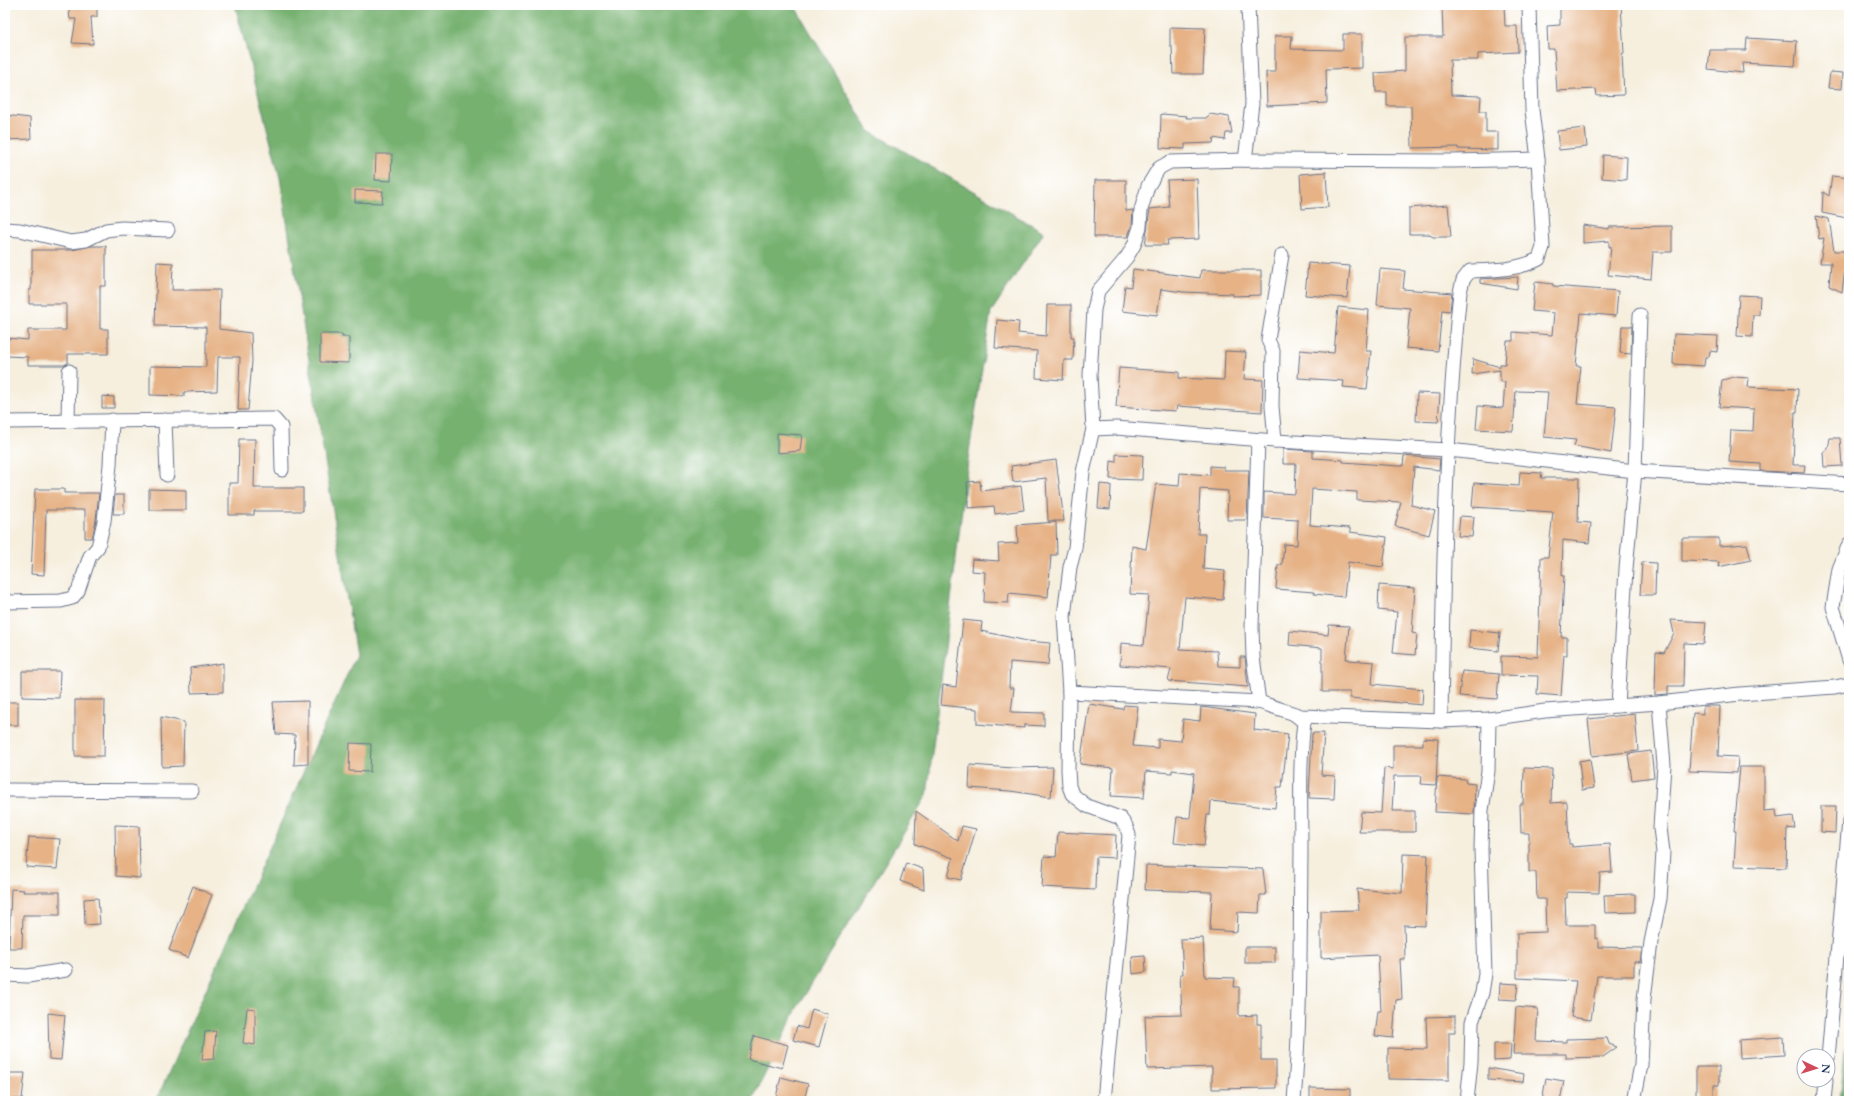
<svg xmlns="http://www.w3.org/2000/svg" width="1854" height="1106" viewBox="0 0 1854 1106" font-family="Cardo,serif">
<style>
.forest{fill:#76b170;stroke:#487067}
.building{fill:#e6b286}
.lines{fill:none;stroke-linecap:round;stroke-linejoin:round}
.street-casing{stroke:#68728b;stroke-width:15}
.street{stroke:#fff;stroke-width:13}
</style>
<rect width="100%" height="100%" fill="#fff"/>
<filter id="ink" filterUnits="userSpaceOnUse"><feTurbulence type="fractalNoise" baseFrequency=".025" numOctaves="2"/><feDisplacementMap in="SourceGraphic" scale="8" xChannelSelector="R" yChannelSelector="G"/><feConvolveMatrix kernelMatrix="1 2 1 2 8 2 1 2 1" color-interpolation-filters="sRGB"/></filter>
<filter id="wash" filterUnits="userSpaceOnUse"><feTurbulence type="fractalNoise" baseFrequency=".012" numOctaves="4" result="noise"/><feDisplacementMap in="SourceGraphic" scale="16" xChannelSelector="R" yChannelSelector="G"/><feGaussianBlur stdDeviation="0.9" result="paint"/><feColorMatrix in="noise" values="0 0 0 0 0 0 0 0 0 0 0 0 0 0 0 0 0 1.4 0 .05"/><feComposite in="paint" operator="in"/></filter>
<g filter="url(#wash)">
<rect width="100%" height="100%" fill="#f6efde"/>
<!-- forest -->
<g class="forest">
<path d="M235 5H794L869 131 1044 232 991 312 969 452 927 795 797 1008 752 1101H156L356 655 280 178Z"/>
<path d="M1849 1016V1101H1840Z"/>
</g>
<g id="blocks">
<!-- building -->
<g class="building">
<path d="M68 5H97V17H91L93 44 72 43 76 19H70Z"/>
<path d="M1442 5H1504L1505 26H1517L1518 52 1478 54V60H1450L1451 95 1481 96 1480 111H1486V132H1498V150L1458 149V147L1412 148 1411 106H1387V92H1376L1375 73 1405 71V37H1443Z"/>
<path d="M1560 5H1621L1624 53 1622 54 1624 95 1597 96 1596 89 1557 91 1554 49H1548L1547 26 1560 25Z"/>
<path d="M1170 27 1205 28 1203 74H1173L1172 46H1170Z"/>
<path d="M1343 34H1362V68L1326 69 1327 103 1267 106 1266 72H1275V36H1292L1291 49 1343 50Z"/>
<path d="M1747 38 1797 41 1795 66 1742 63 1743 73 1708 69 1710 50H1746Z"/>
<path d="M1830 72 1843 73 1842 89 1828 88Z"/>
<path d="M1161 114 1187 116 1186 118H1206L1210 114 1229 117 1232 133H1226L1225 140 1214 138 1213 143 1185 144V149L1160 148Z"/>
<path d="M5 115 30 118 31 139 5 140Z"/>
<path d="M1585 128 1587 147 1559 150 1557 131Z"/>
<path d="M376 154H392L391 181 375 180Z"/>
<path d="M1603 155 1627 157 1626 180 1602 178Z"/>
<path d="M1326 172 1328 207 1302 209 1300 174Z"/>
<path d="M1832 176 1849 178 1847 218 1822 213 1823 192 1829 196Z"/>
<path d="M1197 179 1199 239 1167 240 1168 245H1145L1150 209 1169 207 1167 180Z"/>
<path d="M1095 180H1126V211L1133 210 1132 225 1128 237H1094Z"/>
<path d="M355 190 383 191 382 203 355 202Z"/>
<path d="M1448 205 1451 237H1433L1428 234H1409V208Z"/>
<path d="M1816 216 1829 219 1834 251H1849V263H1846L1842 292 1829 286 1831 263H1820L1824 238 1819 239Z"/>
<path d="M1583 225 1609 229V227L1672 226V252H1653L1651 279 1608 275 1611 247H1609V241L1583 243Z"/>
<path d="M91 246H106V286H100V329H108V354H68V363L64 365H28V357L6 356 8 338 28 340V330H66V304H29V290H31V271H32V250H72Z"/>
<path d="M157 262 173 263 172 290H220L219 329 251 333 252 361 248 410H238L240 357H218L217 391 184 392V396L150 395V366L206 367V327L155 326Z"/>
<path d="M1308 263 1350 266 1347 298 1305 295Z"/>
<path d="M1133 269 1200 278 1201 270H1261V295L1233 296V294L1183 292 1161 289 1157 315 1122 311 1125 286 1131 287Z"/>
<path d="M1380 269 1405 271 1403 289 1452 293 1450 311 1442 310 1438 351 1406 348 1410 308 1377 305Z"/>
<path d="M1518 277 1517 289 1480 283V279Z"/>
<path d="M1535 282 1553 284V286L1618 291 1616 316 1581 313 1576 366H1581L1577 404 1616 407 1611 453 1574 446 1576 440 1544 437 1548 392 1516 391 1513 431 1476 429 1478 406 1503 408 1505 382H1500V370L1472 374 1473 359 1500 367V364H1505L1507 341H1513V332L1552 335 1554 313 1532 311Z"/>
<path d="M1739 295 1760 296 1759 315H1753L1752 337 1737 336Z"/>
<path d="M1047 305H1071V337H1074L1073 360H1064L1063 380 1036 378 1037 351 995 348 997 320 1019 322 1018 333 1046 336Z"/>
<path d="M1338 307 1369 310 1366 351H1371L1367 389 1343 387 1344 381 1298 378 1300 350 1334 353Z"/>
<path d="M1622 326H1632L1631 354 1620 353Z"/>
<path d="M320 334H342V337H349V363L320 362Z"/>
<path d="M1674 334 1718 336 1717 352 1710 351 1709 357H1705L1704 366 1673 364Z"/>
<path d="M1225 351 1246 352 1244 379 1263 380 1262 412 1177 406 1176 411 1116 407 1119 368 1179 372V378L1224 380Z"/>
<path d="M1734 377 1749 378 1748 387 1798 389 1797 412H1795L1793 465H1805L1804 473 1760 471V464L1729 462 1731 430 1753 431 1754 409 1719 407 1722 380Z"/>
<path d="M1417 393 1440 394 1438 422 1416 421Z"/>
<path d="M102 396 114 397V408H102Z"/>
<path d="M777 433 802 435 800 451 777 453Z"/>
<path d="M1830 438H1840L1842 466 1824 467 1823 452 1828 449Z"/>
<path d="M239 439H255L254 488H303V511H254V515H229V483H238Z"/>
<path d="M1283 449 1313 451V458L1343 460V462L1398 466H1403L1404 456 1440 459 1439 470 1414 467 1411 505 1435 511 1429 535 1395 526 1401 502 1357 500V492L1312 489 1310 525 1350 528V532L1387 537 1383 567 1348 562 1344 597 1314 594V592L1276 589 1278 565H1282L1284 544 1297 545 1298 520 1264 518V492L1295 494 1296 464H1283Z"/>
<path d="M1116 454 1143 455 1142 480 1110 479 1111 461 1116 462Z"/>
<path d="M1056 460 1064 521H1048L1046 478 1013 482 1011 466Z"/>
<path d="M1210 466 1224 467V470H1249L1247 520H1227L1228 491 1200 489 1198 534H1205L1203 569 1225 571 1223 600 1185 597 1180 649 1217 651 1218 666 1240 667V657H1245L1248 687 1168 681 1171 669 1120 665 1121 643 1144 645 1149 595 1130 594 1132 546 1146 549 1156 484 1179 486 1180 473 1210 475Z"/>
<path d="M1520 472 1542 473 1541 478H1579L1578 522 1591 523 1589 543 1563 540 1562 576H1564L1561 637H1567V655H1564L1561 696 1537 694 1538 676 1501 675V656L1538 657 1541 557H1548L1553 512 1472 507 1474 483 1519 486Z"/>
<path d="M980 481 981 491 1021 486 1024 510 995 514 994 506 968 508 967 482Z"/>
<path d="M1100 484 1111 485 1110 509 1098 508Z"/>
<path d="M35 489H64V493H99L96 520 92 538H85V510H46L44 575 31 574Z"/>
<path d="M149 489 186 490V510H149Z"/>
<path d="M115 495H124V514H113Z"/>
<path d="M1460 516 1474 517 1472 537 1458 536Z"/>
<path d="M1056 522 1057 555H1051L1048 597 1009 593 1008 603 984 602 985 572 971 571 972 559 999 561 998 544 1018 543 1017 525Z"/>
<path d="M1682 538H1719V546L1747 544 1751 560 1718 567 1719 562 1682 561Z"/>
<path d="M1642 562 1656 563 1655 595H1640Z"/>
<path d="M1379 585 1415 588 1412 633 1417 634 1415 655 1393 653 1397 612 1378 610Z"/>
<path d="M963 620 982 622 981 631 1027 641 1050 643 1048 665 1010 662 1009 688H1014L1011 712 1044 713V726L1024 725V728L977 724V709L941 705 943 685 956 687Z"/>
<path d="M1671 620 1706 622 1704 644 1684 643 1683 686H1668V694L1655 695 1656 652 1664 653 1674 633Z"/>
<path d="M1329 625 1349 626 1346 659H1349V660L1374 662 1372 684 1423 689 1422 705 1350 698V692H1322V648L1289 645 1290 631 1328 635Z"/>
<path d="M1470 630 1500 633 1498 651 1469 648Z"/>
<path d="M223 663V692L191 693 190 668Z"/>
<path d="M22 671H60L59 698 22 697Z"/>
<path d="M1462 671 1499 674 1497 699 1459 696Z"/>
<path d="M75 700H105L104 756H75Z"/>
<path d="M308 701V764L294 765 295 735 276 734 273 702Z"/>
<rect x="5" y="702" width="13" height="23"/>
<path d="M1089 704 1123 709 1124 705 1138 706 1133 746 1158 748V739L1181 741 1183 719 1200 721 1201 707 1255 714 1254 730 1288 734 1282 787H1277L1275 808 1211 801 1210 815H1207L1204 846 1174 843 1177 817 1190 818 1194 773 1172 770V773L1146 771 1144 798 1111 796 1113 768 1080 764Z"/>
<path d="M1703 706H1720L1718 756 1738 757 1737 773 1689 771 1693 713 1703 714Z"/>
<path d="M1635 714 1638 751 1592 756 1588 719Z"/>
<path d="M161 717 184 722 183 766 162 767Z"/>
<path d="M1312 733H1324L1321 775 1335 776 1334 799 1309 798Z"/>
<path d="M1423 738 1438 739 1436 785 1421 784 1422 776H1394L1392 811H1415V832H1359L1361 812 1381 813 1384 768 1393 769V745H1423Z"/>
<path d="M350 743 371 744 370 772 349 771Z"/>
<path d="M1651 751 1654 777 1632 780 1628 754Z"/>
<path d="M1590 759 1594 788 1582 790 1579 761Z"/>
<path d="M970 765 1013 768 1053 767 1051 797 1010 791 969 788Z"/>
<path d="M1740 767H1764V811L1776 810 1777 818 1793 816 1795 828 1787 829 1786 868 1734 866 1736 831H1734Z"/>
<path d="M1524 768 1552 769 1551 803 1567 802 1569 844H1572V847L1610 844 1612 872 1600 873 1599 893 1567 892V898H1565L1566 925H1595V939L1598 938V947L1642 948 1640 962 1634 961V976H1597L1591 1020 1571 1017 1576 981 1517 978V933L1546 932 1545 899H1537L1536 872H1529V833H1521L1520 804H1523Z"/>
<path d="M1437 777 1465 779 1466 783 1475 784 1474 814 1435 812Z"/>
<path d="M1821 806H1836L1835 833 1821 832Z"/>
<path d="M916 811 958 841 962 826 976 829 961 880 948 877 953 858 915 844Z"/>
<path d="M115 825 139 826 140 878 116 876Z"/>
<path d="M1058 832 1116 835 1115 858 1096 857 1095 890 1042 887 1044 856 1056 857Z"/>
<path d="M29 837 60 839 57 869 26 867Z"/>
<path d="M1403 854 1428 855 1425 926 1404 925 1405 959H1400L1402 999 1396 1000 1393 1038 1375 1036 1378 1011H1381L1378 955 1321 958V911L1359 910 1357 889 1402 893Z"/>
<path d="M906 863 923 869 924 890 900 881Z"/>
<path d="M1146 865 1263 869 1266 895H1260L1259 913 1238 912 1237 932 1210 930 1212 892 1145 890Z"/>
<path d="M193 886 212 895 188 958 169 950Z"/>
<path d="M11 889 24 890 23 892H60V915H23L22 948H9Z"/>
<path d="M1635 894V912L1605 913 1604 895Z"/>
<path d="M98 898 100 924 85 925 84 899Z"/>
<path d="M1203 938 1205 977 1235 978 1234 987H1239V1016L1257 1015V1024H1261V1060H1276V1088L1212 1089V1067L1147 1069 1145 1016 1182 1015 1180 974H1183L1181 939Z"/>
<rect x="1245" y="947" width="30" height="16"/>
<path d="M1145 956 1146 972 1133 974 1132 957Z"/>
<path d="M1500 983 1518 984 1516 1000 1499 999Z"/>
<path d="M1516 1007 1538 1009 1536 1041 1566 1042V1039L1607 1038 1609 1044 1617 1047 1603 1057 1566 1058V1054H1513Z"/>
<path d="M247 1008 255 1009V1045L243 1043Z"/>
<path d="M812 1009 828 1014 819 1047 793 1040 797 1026 807 1029Z"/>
<path d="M48 1013 65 1015 61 1060 49 1059Z"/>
<path d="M1455 1016V1032H1449V1080L1388 1079V1048L1427 1049 1426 1017Z"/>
<path d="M216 1031 214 1059 202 1060 205 1032Z"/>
<path d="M754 1036 788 1045 782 1068 748 1059Z"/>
<path d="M1783 1037 1784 1055 1740 1058 1739 1040Z"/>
<path d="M1494 1044H1511L1510 1060 1494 1061Z"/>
<path d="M1696 1067H1719V1085H1714V1101H1696Z"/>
<path d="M1488 1068 1524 1074 1523 1082 1488 1080Z"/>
<path d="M5 1073H25L22 1099H5Z"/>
<path d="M781 1077 808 1084 804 1101H775Z"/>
<path d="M1546 1078 1564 1081 1560 1101H1542Z"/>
<path d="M1310 1088 1350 1089V1101H1310Z"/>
</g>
</g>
</g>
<g filter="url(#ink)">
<use href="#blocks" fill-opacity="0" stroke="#68728b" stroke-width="1"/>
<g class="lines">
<!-- street casing -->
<g class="street-casing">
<g id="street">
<path d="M1245 160 1252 104 1248 5"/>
<path d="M5 229 20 230 71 242 86 240 106 230 122 228 168 230"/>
<path d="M165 420 167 475"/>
<path d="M68 421 69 371"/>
<path d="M5 422 274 419 281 427 282 470"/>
<path d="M1093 429 1116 428 1275 441 1449 450 1635 471 1849 484"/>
<path d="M1258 440 1252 627 1253 657 1259 702"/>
<path d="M1275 441 1272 406 1273 351 1268 340 1282 255"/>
<path d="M1849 544 1839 569 1833 607 1849 660"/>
<path d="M5 602 61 601 72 598 78 591 90 556 98 547 104 521 110 465 112 420"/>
<path d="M1069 692 1259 702 1301 716 1441 721 1489 719 1545 711 1659 703 1740 694 1835 687 1849 684"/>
<path d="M1618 706 1626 569 1635 471 1640 315"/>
<path d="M1441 721C1443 578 1445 435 1460 292L1463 280 1470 271C1494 270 1518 270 1539 259L1543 247 1538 159 1532 110 1529 5"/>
<path d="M5 790 192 791"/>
<path d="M5 975 28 976 66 970"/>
<path d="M1828 1058 1849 821"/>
<path d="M1104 1101 1129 835 1126 826 1120 818 1087 806 1072 794 1069 786 1068 770 1069 692 1064 616 1070 567 1075 548 1083 472 1093 429 1090 375 1094 310 1098 291 1127 257 1134 245 1140 227 1141 210 1148 186 1159 168 1170 162 1245 160 1453 161 1538 159"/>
<path d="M1294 1101C1301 1018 1300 935 1301 852 1301 808 1299 765 1304 722L1294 714"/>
<path d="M1467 1101 1471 1062 1472 1022 1482 993 1485 974 1481 850 1482 810 1488 771 1489 719"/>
<path d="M1634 1101 1641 1065 1644 999 1651 942 1660 899 1663 852 1660 828 1664 765 1659 703"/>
<path d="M1824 1101 1826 1080"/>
</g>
</g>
<!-- street -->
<use href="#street" class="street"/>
</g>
</g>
<!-- margin -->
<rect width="1854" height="1106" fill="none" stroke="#fff" stroke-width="20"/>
<!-- north arrow -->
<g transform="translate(1816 1068) rotate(94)"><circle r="19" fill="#ffffff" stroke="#a4acbf"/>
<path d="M0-3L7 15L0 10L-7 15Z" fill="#d1495b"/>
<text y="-6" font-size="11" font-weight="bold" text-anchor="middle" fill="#1b2f5e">N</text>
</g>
</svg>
